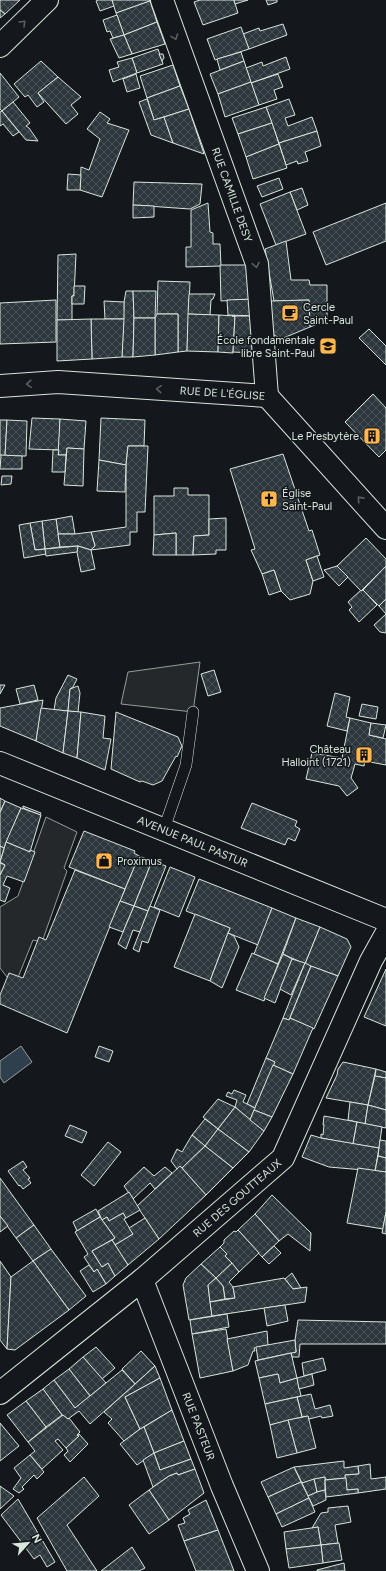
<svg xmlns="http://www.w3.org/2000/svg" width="386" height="1571" viewBox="0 0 386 1571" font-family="Figtree,sans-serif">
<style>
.parking{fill:#24282b;stroke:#939e99}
.water{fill:#2f3f4d;stroke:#939e99}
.building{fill:url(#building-cross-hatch);stroke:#d8e6dc}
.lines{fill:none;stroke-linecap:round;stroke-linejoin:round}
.lane-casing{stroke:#d8e6dc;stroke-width:12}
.street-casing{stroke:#d8e6dc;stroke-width:24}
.primary-casing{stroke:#d8e6dc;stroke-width:24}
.lane{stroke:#14181c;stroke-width:11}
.street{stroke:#14181c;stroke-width:22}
.primary{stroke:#14181c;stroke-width:22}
.oneway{stroke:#59605f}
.labels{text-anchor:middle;stroke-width:3;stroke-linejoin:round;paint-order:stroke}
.street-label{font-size:11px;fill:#d8e6dc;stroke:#14181c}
.poi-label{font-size:11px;fill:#d8e6dc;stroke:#14181c;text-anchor:start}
</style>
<defs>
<pattern id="building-cross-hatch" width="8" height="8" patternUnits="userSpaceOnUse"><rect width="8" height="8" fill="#2c363c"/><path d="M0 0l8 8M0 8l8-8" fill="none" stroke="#4a5358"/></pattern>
</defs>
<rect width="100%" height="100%" fill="#14181c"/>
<!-- parking -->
<g class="parking">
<path d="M200 662 193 712 121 704 128 672Z"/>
<path d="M46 817 77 832 64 868 67 871 42 942 33 940 17 980 7 977 0 968V907L18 896Z"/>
</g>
<!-- water -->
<path class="water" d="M21 1046 32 1062 4 1083 0 1077V1061Z"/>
<!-- building -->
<g class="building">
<path d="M0 0H20L5 14 0 10Z"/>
<path d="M98 0H112L114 6 100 11 96 1Z"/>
<path d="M112 0H149L150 1 116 13Z"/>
<path d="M200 0H234L238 13 203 25 194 2Z"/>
<path d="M234 0H248L235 4Z"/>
<path d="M266 0H277V2L268 5Z"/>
<path d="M150 1 157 22 124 35 116 13Z"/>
<path d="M0 10 5 14 0 18Z"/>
<path d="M117 15 124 35 113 38 110 31 107 32 103 20Z"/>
<path d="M157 22 165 44 132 54 124 35Z"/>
<path d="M283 24 287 35 249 49 243 34 259 28 260 31Z"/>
<path d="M241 27 249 49 215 60 207 39Z"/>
<path d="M124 35 132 54 119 58 110 39Z"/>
<path d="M158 49 163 64 137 73 132 58Z"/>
<path d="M241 52 244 61 220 70 217 59Z"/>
<path d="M159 54H163L164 58 162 61Z"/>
<path d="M286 57 290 69 251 83 246 68 262 62 263 66Z"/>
<path d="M132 58 137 73 113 82 109 70 119 67 117 62Z"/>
<path d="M41 61 58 77 38 93 44 102 37 107 28 95 25 97 14 84Z"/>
<path d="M244 61 251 82 218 94 210 74Z"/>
<path d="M173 65 180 86 147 98 140 76Z"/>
<path d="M0 73 19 97 2 111 0 109Z"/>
<path d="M136 74 140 88 127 92 123 79Z"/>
<path d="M278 74 283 87 274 90 277 99 259 105 251 83Z"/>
<path d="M58 77 81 97 71 105 78 114 66 124 38 93Z"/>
<path d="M251 82 259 105 225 117 218 94Z"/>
<path d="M180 86 189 109 154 120 147 98Z"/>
<path d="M147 99 154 120 164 117 173 143 151 135 139 102Z"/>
<path d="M289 99 295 115 285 118 288 126 312 117 317 131 279 143 266 107Z"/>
<path d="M13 102 30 123 26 126 29 128 38 141 26 140 2 111Z"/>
<path d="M266 107 272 123 238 134 232 118Z"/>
<path d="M189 109 204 154 173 143 164 117Z"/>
<path d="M2 111 19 132 13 136 3 124 0 126V112Z"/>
<path d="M100 112 110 119 107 123 129 130 102 197 80 190 81 167 89 170 100 139 87 129Z"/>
<path d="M272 123 279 144 246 157 238 134Z"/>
<path d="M317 131 321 146 305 152 308 161 298 164 297 161 286 165 279 143Z"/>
<path d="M279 144 287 168 253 179 246 157Z"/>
<path d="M68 174 81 175 80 190H67Z"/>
<path d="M279 178 283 189 262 197 257 186Z"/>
<path d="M134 182 202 184 200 204 190 209 133 205Z"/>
<path d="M302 188 308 205 297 210 290 192Z"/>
<path d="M290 192 306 234 276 245 260 204Z"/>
<path d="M208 203 210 232 213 233V244H220L221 266 186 267V247H191V210Z"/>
<path d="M386 203V241L326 265 313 232Z"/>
<path d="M133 205 154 206V217L133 218Z"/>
<path d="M286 241 291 280H309L310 285H327V320L310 327 309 300 274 301 265 249Z"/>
<path d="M76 254 74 296H72V320H57L58 255Z"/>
<path d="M220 265H252L254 299 221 301Z"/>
<path d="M158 281 190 282 187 351 178 352V314H157Z"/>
<path d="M74 286H85L84 304H72V296H74Z"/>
<path d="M126 291H133L134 318 133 357H122L124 302Z"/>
<path d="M133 291H156L155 318H134Z"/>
<path d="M189 294H215L213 299 211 300 210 315 188 314Z"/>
<path d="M254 299 256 316 228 315 227 300Z"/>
<path d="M56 300V342L0 344V303Z"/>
<path d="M309 300 310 327 281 339 271 333V301Z"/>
<path d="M104 301 124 302V319H105Z"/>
<path d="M157 314H178V352L155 355V318Z"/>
<path d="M188 314 219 315 218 352 187 351Z"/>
<path d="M219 315 235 316 233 353 218 352Z"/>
<path d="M232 316H256L255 353 233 352 235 316Z"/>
<path d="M134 318H155V355L133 357Z"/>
<path d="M91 319H124L122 357 92 359Z"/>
<path d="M91 319 92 359 57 361V320Z"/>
<path d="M369 329 386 346V365L359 338Z"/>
<path d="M373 394 386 408V450L379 457 345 422Z"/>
<path d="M32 418 60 419 59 450 29 449Z"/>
<path d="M101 418 145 420 144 446H128L126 465 99 460Z"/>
<path d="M60 419 86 421 84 449 67 448 66 455H58Z"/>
<path d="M0 420H7L5 456 0 455Z"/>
<path d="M7 420 27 421 26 456H5Z"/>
<path d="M128 446H148L145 512H137V532H130V545L91 550 95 546 91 532 126 527V465Z"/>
<path d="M67 448 84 449 83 486 64 485Z"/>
<path d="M53 450H59L58 455H66L65 472H52Z"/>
<path d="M283 454 309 531 312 530 320 555 306 560 313 581 310 594 290 600 281 591 274 570 262 574 251 550 255 549 230 469Z"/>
<path d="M1 455 22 456V469H0Z"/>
<path d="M99 460 126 465 125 492 97 491Z"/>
<path d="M2 476H12L11 484 1 485Z"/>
<path d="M174 488H188V495H209V535L194 536 193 555H176V533L154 535V496H174Z"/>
<path d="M72 516 75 534H58L56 519Z"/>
<path d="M226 518V550H216V554L193 555 194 536 209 535V519Z"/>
<path d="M56 519 60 547 45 549 42 521Z"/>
<path d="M42 521 45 549 35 550 30 523Z"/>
<path d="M30 523 35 550 45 549 46 554 24 558 19 525Z"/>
<path d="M91 532 95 546 91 550 78 546 60 547 58 534H75Z"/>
<path d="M176 533V555H153L154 535Z"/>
<path d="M366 538 386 559V566L361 591 337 566Z"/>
<path d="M78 546 91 550 95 569 81 572 77 552Z"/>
<path d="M78 546 77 552 46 556 45 549Z"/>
<path d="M317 556 324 577 313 581 306 560Z"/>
<path d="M337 566 348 577 339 586 324 570Z"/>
<path d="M386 566V599L379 606 363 590Z"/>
<path d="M274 570 281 591 269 595 262 574Z"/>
<path d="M361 590V591L363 590 377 605 359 622 349 610 352 607 348 602Z"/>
<path d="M386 599V614L379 606Z"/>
<path d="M386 614V633L380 632 374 625Z"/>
<path d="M214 670 221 692 208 696 201 674Z"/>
<path d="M68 675 77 679 73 687 70 689 68 711 54 710 56 698Z"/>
<path d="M0 685H5L0 694Z"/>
<path d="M34 685 38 700 20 704 16 689Z"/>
<path d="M78 686 80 693 78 712 68 711 70 689Z"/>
<path d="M335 693 350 697 346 717 350 718 347 731 327 726Z"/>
<path d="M43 700 36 741 0 726V708Z"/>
<path d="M362 704 378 707 376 719 359 716Z"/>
<path d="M41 708 68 711 63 753 36 741Z"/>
<path d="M68 711 81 712 77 758 63 753Z"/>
<path d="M81 712 105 716 103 738 111 739 105 770 77 758Z"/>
<path d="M116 712 178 737 182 746 177 757 176 756 162 781 153 785 142 781 140 782 111 769Z"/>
<path d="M350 718 371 723 369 735 386 739V765L365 761 364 766 355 764 351 778 358 788 347 796 339 786 306 779 312 753 342 758Z"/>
<path d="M371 723 386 725 383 738 369 735Z"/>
<path d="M0 798 5 801 1 810H0Z"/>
<path d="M5 801 21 808 4 848 0 846V813Z"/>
<path d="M252 803 297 821 295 826 300 829 295 841 288 838 285 845 241 828Z"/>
<path d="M23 806 41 813 40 815 23 808Z"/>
<path d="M21 808 41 815 30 852 6 842Z"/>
<path d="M84 831 135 851 134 853 139 856 125 889 69 867Z"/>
<path d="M6 842 30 852V850L35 852 24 882 7 876 3 885 10 888 5 902 0 900V875L5 865 0 862Z"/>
<path d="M0 846 4 848 0 862Z"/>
<path d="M139 856 152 861 134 906 120 901Z"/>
<path d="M152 861 166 866 148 911 134 906Z"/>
<path d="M0 863 5 865 0 875Z"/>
<path d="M170 867 195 877 179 917 154 907Z"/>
<path d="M75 870 125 889 67 1033 0 1004V995L9 973 23 978 39 937 46 940Z"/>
<path d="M199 879 272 908 258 945 228 933 230 928 186 911Z"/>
<path d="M120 901 134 906 123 932 109 927Z"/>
<path d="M134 906 148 911 140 932 133 930 126 949 118 944Z"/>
<path d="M150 906 160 910 148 943 142 941 139 952 133 949Z"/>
<path d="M272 908 296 918 278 964 254 954Z"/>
<path d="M195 914 230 928 210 981 174 967Z"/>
<path d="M296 918 320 927 305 964 283 954Z"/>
<path d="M320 927 347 939 351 947 338 976 305 964Z"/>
<path d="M228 933 234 936 239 947 222 988 210 981Z"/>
<path d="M252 953 278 964 264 1001 236 990Z"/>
<path d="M283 954 292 959 275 1003 264 998Z"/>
<path d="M292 959 305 963 291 995 280 989Z"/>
<path d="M305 963 311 966 289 1020 283 1018Z"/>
<path d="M311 966 338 976 314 1029 290 1018Z"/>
<path d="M386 969V1026L364 1017Z"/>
<path d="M283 1018 289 1020 290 1018 313 1028 293 1074 273 1065 275 1062 266 1058Z"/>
<path d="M99 1046 113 1051 109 1062 95 1057Z"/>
<path d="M266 1058 275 1062 255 1108 247 1104Z"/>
<path d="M343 1062 376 1069 368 1105 326 1098 337 1075 338 1069Z"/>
<path d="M273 1065 293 1074 272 1117 254 1110Z"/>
<path d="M376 1069 386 1072V1078L375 1076Z"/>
<path d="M375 1076 386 1078V1110L368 1105Z"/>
<path d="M234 1090 246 1095 243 1102 255 1108 250 1120 235 1107 237 1100 226 1096 228 1092 232 1094Z"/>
<path d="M218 1099 235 1107 218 1129 203 1117Z"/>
<path d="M350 1102 368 1105 365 1124 348 1120Z"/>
<path d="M368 1105 386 1110V1128L365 1124Z"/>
<path d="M235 1107 264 1131 249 1152 218 1129Z"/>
<path d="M254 1110 272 1117 264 1131 250 1120Z"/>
<path d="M324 1116 357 1122 353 1144 321 1138V1134L323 1135 324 1125H323Z"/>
<path d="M205 1119 218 1129 205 1146 192 1135Z"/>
<path d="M357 1122 382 1127 379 1148 353 1144Z"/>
<path d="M70 1125 87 1132 82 1143 65 1136Z"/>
<path d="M218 1129 249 1152 233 1168 205 1146Z"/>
<path d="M192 1135 205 1146 182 1168 180 1166 177 1169 171 1161 177 1149 182 1152Z"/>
<path d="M311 1135 321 1138 379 1148 375 1171 329 1167 302 1157Z"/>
<path d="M380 1140 386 1141V1158L378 1156Z"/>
<path d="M108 1142 121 1152 94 1186 81 1175Z"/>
<path d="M205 1146 233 1168 206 1195 182 1168Z"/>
<path d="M378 1156 386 1158V1172L375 1171Z"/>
<path d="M23 1161 27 1167 23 1170 30 1178 28 1179 31 1183 23 1189 20 1185 19 1186 8 1171Z"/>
<path d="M180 1166 206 1195 159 1239 137 1206Z"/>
<path d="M144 1167 154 1176 165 1167 172 1173 155 1189 150 1183 133 1199 124 1186Z"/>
<path d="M358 1168 386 1172V1212L383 1229 347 1223Z"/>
<path d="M0 1178 34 1225 16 1238 0 1216Z"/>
<path d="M129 1192 140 1210 126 1218 123 1213 109 1221 107 1217 102 1220 98 1211Z"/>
<path d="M272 1195 311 1233 310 1251 288 1234 279 1241 255 1214Z"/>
<path d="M96 1209 100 1217 77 1231 73 1222Z"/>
<path d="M386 1212V1234L382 1233Z"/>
<path d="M123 1213 126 1218 124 1219 133 1234 115 1245 112 1240 115 1238 102 1220 107 1217 109 1221Z"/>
<path d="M255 1214 279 1241 262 1257 238 1230Z"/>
<path d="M0 1216 8 1226 0 1232Z"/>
<path d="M100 1217 115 1238 92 1251 102 1267 108 1263 115 1276 106 1284 97 1269 94 1272 84 1257 88 1254 75 1232Z"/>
<path d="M145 1218 159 1239 128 1265 115 1245 133 1234 129 1228Z"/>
<path d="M34 1225 51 1249 33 1261 16 1238Z"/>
<path d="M238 1230 259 1253 239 1272 225 1256 227 1254 220 1247 224 1243V1240L234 1231 236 1232Z"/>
<path d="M112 1240 128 1265 115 1276 108 1263 102 1267 92 1251Z"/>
<path d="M274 1246 281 1253 269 1264 262 1257Z"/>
<path d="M220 1247 227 1254 225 1256 232 1263 216 1278 201 1264Z"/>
<path d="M51 1249 86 1296 69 1310 33 1261Z"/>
<path d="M0 1261 11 1277 7 1349 0 1340Z"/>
<path d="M33 1261 69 1310 15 1350 7 1349 11 1277Z"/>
<path d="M232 1263 239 1272 229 1282 233 1287 235 1298 225 1299 223 1286 216 1278Z"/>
<path d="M201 1264 216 1278 208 1285 212 1316 189 1320 183 1285 186 1278Z"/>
<path d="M89 1265 94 1272 97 1269 106 1284 93 1292 80 1271Z"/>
<path d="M292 1273 301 1288 293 1289 285 1279Z"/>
<path d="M216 1278 223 1286 225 1299 210 1302 208 1285Z"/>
<path d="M284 1278 293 1289 307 1287 305 1302 212 1316 210 1302 235 1298 233 1287Z"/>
<path d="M285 1305 288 1321 267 1326 264 1308Z"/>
<path d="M227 1314 229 1327 192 1334 190 1320Z"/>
<path d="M298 1320 386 1322V1344H300L299 1357H292L291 1353 296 1352 295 1340Z"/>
<path d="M226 1329 233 1371 200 1378 192 1334Z"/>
<path d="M267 1331 268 1345 254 1348 255 1351H253L248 1365 233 1371 227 1339Z"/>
<path d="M295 1340 296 1352 258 1360 256 1347Z"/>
<path d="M96 1347 115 1368 102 1379 83 1357Z"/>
<path d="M141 1351 155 1366 135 1384 122 1369Z"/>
<path d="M291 1353 297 1378 280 1383 278 1374 259 1378 255 1361Z"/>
<path d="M83 1357 106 1383 90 1396 69 1369Z"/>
<path d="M323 1358 326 1370 304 1376 302 1363Z"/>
<path d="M155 1366 160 1378 125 1397 140 1429 124 1441 108 1423 112 1419 104 1412Z"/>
<path d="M69 1369 90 1396 75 1408 54 1380Z"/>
<path d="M122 1370 135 1384 90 1424 79 1411 68 1419 62 1415 43 1389 54 1380 75 1408Z"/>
<path d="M278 1374 280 1383 297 1378 301 1396 265 1404 259 1378Z"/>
<path d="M312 1374 314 1385 299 1389 297 1378Z"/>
<path d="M160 1378 172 1410 140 1429 125 1397Z"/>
<path d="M43 1389 62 1415 46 1427 26 1401Z"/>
<path d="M311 1394 315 1409 330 1405 333 1416 322 1418 321 1416 309 1419 308 1416 302 1417 297 1397Z"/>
<path d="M297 1397 302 1417 270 1425 265 1404Z"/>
<path d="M26 1401 46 1427 28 1442 7 1415Z"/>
<path d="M172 1410 184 1441 154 1453 144 1427Z"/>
<path d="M63 1415 68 1419 69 1418 80 1432 77 1435 79 1436 66 1448 58 1439 55 1441 63 1450 42 1469 30 1455 35 1451 28 1442Z"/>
<path d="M308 1416 316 1448 297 1453 288 1420Z"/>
<path d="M288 1420 297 1453 277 1458 270 1425Z"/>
<path d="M0 1423 19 1446 0 1461Z"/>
<path d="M144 1427 154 1453 137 1465 120 1444 140 1429Z"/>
<path d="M79 1434 88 1444 70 1462 64 1455 68 1451 66 1448 79 1436 77 1435Z"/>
<path d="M184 1441 191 1459 160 1470 154 1453Z"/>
<path d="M154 1453 160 1470 191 1459 195 1469 178 1475 177 1473 169 1476 153 1487 143 1460Z"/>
<path d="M30 1455 44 1472 37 1479 34 1475 22 1487 24 1489 19 1493 13 1489 21 1478 14 1468Z"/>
<path d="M344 1461V1468L358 1466 359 1474 345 1475 346 1478 325 1480V1477L302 1483 294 1467Z"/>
<path d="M370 1464 371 1479 386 1477V1489L358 1493V1489L347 1490 345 1475 359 1474 358 1466Z"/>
<path d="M294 1467 301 1482 268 1497 261 1482Z"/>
<path d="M195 1469 204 1493 169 1520 149 1490 169 1476 177 1473 178 1475Z"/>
<path d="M84 1477 99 1496 67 1525 97 1571H67L37 1518Z"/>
<path d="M325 1477V1490L317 1492 314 1479Z"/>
<path d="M346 1478 347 1490 358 1489V1493L326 1497 325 1480Z"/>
<path d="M314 1479 317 1492 308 1496 302 1483Z"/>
<path d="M301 1482 309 1498 276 1514 268 1497Z"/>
<path d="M0 1486 14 1496 0 1509Z"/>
<path d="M149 1490 169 1520 149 1534 129 1505Z"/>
<path d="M325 1490 326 1500 313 1506 308 1496 317 1492Z"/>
<path d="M309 1498 315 1512 282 1527 276 1514Z"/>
<path d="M18 1499 55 1562 47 1567 40 1555 34 1559 1 1515Z"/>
<path d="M206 1500 218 1530 184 1541 178 1525 185 1523 183 1518 190 1514 188 1510Z"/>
<path d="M348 1506 351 1522 335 1525 338 1543 321 1545 318 1527 312 1528 321 1513 328 1512V1508Z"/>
<path d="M318 1527 321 1545 286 1549 284 1532Z"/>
<path d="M218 1530 234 1571H196L184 1541Z"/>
<path d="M339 1543 342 1560 323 1563 321 1545Z"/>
<path d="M321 1545 323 1563 289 1568 286 1549Z"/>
<path d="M132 1547 145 1568 139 1571H101Z"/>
<path d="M344 1563 345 1571H317V1570Z"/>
</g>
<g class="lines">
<!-- lane casing -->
<g class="lane-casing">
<path id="lane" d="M164 829 186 765 193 712"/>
</g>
<!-- street casing -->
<g class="street-casing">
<g id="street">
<path id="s1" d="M162 0 257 264 267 396"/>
<path d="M0 46 47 0"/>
<path id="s2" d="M0 386 58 382 267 396 386 528"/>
<path id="s3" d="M142 1280 222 1486 258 1571"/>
<path id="s4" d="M0 1393 142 1280 283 1158 371 961 386 934"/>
</g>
</g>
<!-- primary casing -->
<g class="primary-casing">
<g id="primary">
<path id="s5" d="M0 763 386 920"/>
</g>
</g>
<!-- lane -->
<use href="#lane" class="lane"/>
<!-- street -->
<use href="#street" class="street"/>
<!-- primary -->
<use href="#primary" class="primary"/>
</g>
<!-- one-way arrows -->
<defs><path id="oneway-chevron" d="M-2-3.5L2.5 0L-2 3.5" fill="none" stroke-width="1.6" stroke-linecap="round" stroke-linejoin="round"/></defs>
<g class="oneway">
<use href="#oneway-chevron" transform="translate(23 23) rotate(-45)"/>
<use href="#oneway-chevron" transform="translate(175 37) rotate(70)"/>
<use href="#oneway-chevron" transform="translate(256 265) rotate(79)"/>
<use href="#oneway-chevron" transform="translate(29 384) rotate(176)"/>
<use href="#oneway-chevron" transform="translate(159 389) rotate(-176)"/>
<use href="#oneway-chevron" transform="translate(360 499) rotate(-132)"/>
</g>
<!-- icons -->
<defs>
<g id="cafe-square" transform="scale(0.9)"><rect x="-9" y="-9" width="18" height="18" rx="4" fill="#ffb74d" stroke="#14181c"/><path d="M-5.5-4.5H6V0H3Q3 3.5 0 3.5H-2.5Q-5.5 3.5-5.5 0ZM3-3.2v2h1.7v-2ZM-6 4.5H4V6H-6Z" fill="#111"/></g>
<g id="school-square" transform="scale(0.9)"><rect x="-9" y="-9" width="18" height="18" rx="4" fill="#ffb74d" stroke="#14181c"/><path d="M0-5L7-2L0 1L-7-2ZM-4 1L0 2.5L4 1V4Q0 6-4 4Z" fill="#111"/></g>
<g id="building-square" transform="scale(0.9)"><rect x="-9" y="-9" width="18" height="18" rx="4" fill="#ffb74d" stroke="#14181c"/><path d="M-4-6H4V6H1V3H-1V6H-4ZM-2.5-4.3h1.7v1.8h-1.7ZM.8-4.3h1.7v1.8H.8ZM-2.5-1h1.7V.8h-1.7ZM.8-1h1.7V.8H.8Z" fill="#111"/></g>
<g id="church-square" transform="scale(0.9)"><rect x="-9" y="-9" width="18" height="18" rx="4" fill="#ffb74d" stroke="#14181c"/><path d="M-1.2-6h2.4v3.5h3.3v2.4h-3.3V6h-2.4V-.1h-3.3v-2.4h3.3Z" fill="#111"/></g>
<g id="shop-square" transform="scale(0.9)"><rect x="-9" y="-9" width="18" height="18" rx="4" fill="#ffb74d" stroke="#14181c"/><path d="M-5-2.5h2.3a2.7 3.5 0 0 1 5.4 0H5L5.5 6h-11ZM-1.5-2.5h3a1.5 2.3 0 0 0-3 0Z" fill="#111"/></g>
</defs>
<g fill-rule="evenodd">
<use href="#cafe-square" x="290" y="313"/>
<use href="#school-square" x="328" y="346"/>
<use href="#building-square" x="372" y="436"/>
<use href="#church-square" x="269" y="499"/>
<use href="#building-square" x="364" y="755"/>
<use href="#shop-square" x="104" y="861"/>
</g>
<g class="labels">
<!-- street labels -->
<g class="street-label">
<text dy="4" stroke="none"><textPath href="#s1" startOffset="207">RUE CAMILLE DESY</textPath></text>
<text dy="4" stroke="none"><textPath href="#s2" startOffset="223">RUE DE L'ÉGLISE</textPath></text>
<text dy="4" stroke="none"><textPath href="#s5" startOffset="208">AVENUE PAUL PASTUR</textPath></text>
<text dy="4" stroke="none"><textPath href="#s4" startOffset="307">RUE DES GOUTTEAUX</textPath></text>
<text dy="4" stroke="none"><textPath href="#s3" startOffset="157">RUE PASTEUR</textPath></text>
</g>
<!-- poi labels -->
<g class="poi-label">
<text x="303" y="311">Cercle<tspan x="303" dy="13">Saint-Paul</tspan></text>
<text x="315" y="344" text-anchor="end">École fondamentale<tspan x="315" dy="13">libre Saint-Paul</tspan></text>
<text x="359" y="440" text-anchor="end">Le Presbytère</text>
<text x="282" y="497">Église<tspan x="282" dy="13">Saint-Paul</tspan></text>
<text x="351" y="753" text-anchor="end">Château<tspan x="351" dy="13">Halloint (1721)</tspan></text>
<text x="117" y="865">Proximus</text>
</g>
</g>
<!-- north arrow -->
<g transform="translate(28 1543) rotate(63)" stroke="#14181c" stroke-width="3" paint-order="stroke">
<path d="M0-3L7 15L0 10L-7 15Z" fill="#d8e6dc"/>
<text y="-6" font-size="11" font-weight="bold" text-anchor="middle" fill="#d8e6dc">N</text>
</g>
</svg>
